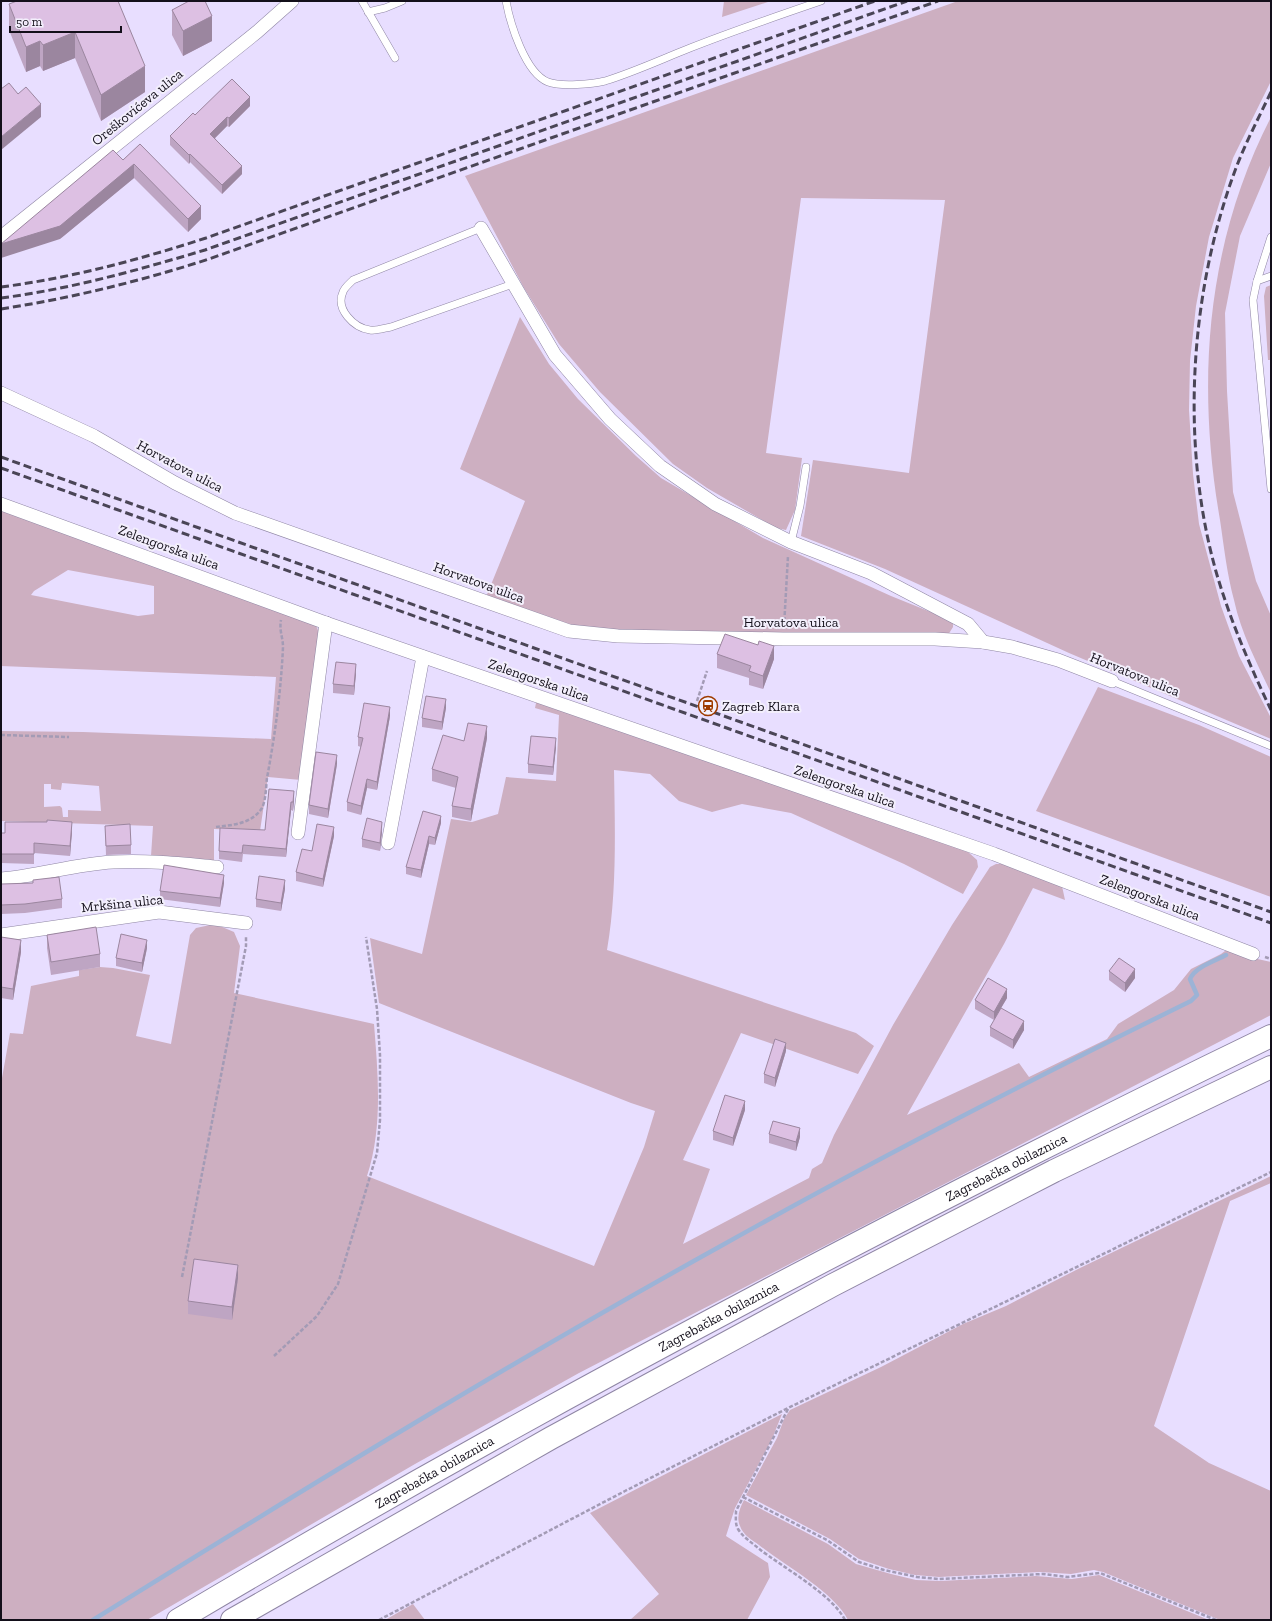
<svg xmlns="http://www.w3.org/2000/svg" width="1272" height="1621" viewBox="0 0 1272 1621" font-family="'Zilla Slab',serif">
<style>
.green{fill:#cdafc1;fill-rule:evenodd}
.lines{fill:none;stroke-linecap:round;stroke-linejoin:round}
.stream{stroke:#9cb3d6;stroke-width:4.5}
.lane-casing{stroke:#8f86a4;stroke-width:8}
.street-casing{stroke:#8f86a4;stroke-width:14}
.highway-casing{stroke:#8f86a4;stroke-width:24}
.path{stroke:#a39bb5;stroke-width:2.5;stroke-dasharray:4 2;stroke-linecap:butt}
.lane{stroke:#fff;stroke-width:7}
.street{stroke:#fff;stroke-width:13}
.highway{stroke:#fff;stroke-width:22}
.rail{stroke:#4a4556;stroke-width:3;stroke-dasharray:8 4;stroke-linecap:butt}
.wall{fill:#bea5c3}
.shaded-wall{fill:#9b869f}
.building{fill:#ddc0e3;stroke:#9b869f}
.labels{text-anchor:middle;stroke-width:4;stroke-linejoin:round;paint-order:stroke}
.street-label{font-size:14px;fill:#130f1a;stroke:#f3effc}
.poi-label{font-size:14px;fill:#130f1a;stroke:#f3effc;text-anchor:start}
</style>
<rect width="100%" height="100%" fill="#e8deff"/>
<!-- green -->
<g class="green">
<path d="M724 1H771L722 17Z"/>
<path d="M958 1H1271V81L1233 158 1209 237 1196 306 1190 361 1189 410 1193 474 1199 524 1221 606 1239 656 1271 718V739L1069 653 885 569 801 536 813 460 909 473 945 200 801 198 766 453 802 458 795 510 786 530 776 528 707 488 673 464 600 392 559 344 524 288 465 176Z"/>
<path d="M1271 117V163L1240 236 1225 313 1227 391 1233 492 1256 581 1271 616V693C1257 663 1241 633 1234 600 1227 574 1224 547 1220 520 1196 381 1206 244 1271 117Z"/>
<path d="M1271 285V360H1268L1264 296 1266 287Z"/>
<path d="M520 317 549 364 578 399 636 456 661 478 763 538 891 596 953 621V627L948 635 644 631 577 627 486 597 525 501 460 469Z"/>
<path d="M1 509 316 625 319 633 301 780 268 777 260 831 214 829V861L151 856 153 826 1 821V731L83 732 271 739 276 677 1 666ZM68 570 154 586V614L138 616 31 595 34 591ZM62 783 99 786 101 811 68 810V817H63L62 808 60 806 44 807V784H51V789L61 790Z"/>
<path d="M1098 687 1199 725 1271 757V897L1036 811Z"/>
<path d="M538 702 967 851 977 860 978 867 963 894 904 864 791 813 742 804 712 812 679 801 650 774 614 770C615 827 617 894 607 950L856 1033 874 1046 858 1074 741 1033 683 1160 710 1169 683 1244 809 1178 812 1169 822 1163 834 1135 893 1025 952 925 990 867 996 864H1002L1062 886 1065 900 1033 888 1004 944 907 1115 1019 1063 1029 1077 1107 1039 1118 1024 1174 990 1191 969 1221 954 1229 948 1253 958 1271 962V1015L579 1373 415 1464 147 1620H1V1078H2L10 1033 23 1034 31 986 79 976V970L100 967 113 968 150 975 136 1036 171 1044 190 935 196 928 215 924 234 932 240 946 234 993 374 1024C378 1074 383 1128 367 1176L594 1266 644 1147 655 1111 631 1103 379 1003 370 938 422 954 451 819 472 822 498 814 506 777 556 781 559 715 535 708 536 703Z"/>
<path d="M1271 1176V1183L1230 1201 1154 1426 1209 1463 1271 1491V1620H1220L1103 1572 1094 1570 1071 1574 1040 1572 939 1577 915 1575 889 1569 859 1559 830 1539 746 1495 777 1438 784 1419 790 1410 881 1367 963 1324 1006 1306 1080 1268Z"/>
<path d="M782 1414 772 1439 735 1508 726 1536 768 1563 770 1577 747 1620H630L659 1594 590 1513Z"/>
<path d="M744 1500 828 1544 856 1564 891 1574 916 1580 940 1581 1036 1576 1072 1579 1099 1575 1209 1620H848C834 1592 784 1565 759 1545 752 1540 743 1535 740 1526 736 1517 740 1508 744 1500Z"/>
<path d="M413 1604 425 1620H385Z"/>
</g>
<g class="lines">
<!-- stream -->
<path class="stream" d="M93 1620C299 1492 506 1365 719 1247 874 1160 1032 1079 1191 1001L1197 995 1190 979C1195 967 1215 961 1226 955"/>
<!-- lane casing -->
<g class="lane-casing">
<g id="lane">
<path d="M362 1 395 58"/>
<path d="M506 1C510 23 525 73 548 82 561 87 593 84 605 81 634 72 662 59 690 48 733 31 777 16 821 1"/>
<path d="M368 12 385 8 402 1"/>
<path d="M481 228 353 280C350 283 344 288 343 292 335 309 354 328 370 330 376 331 385 328 391 327L513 284"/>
<path d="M1271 276 1257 281 1253 300 1271 489"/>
<path d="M1257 281 1271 237"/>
<path d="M791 542 800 506 806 467"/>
<path d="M1112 681 1271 746"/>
</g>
</g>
<!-- street casing -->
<g class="street-casing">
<g id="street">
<path d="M481 228 555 355 610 419 660 466 715 504 791 542 871 573 968 624 983 642"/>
<path d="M1 237 257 32 292 1"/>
<path d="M1 393 94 436 175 483 235 513 569 631 618 636 783 639H935L983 642 1012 647 1058 660 1112 681"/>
<path d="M1 504 326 623 994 854 1253 954"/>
<path d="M298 833 326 623"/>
<path d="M388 843 423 657"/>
<path d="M1 879C39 876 75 864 113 862 147 860 183 864 217 867"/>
<path d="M1 935 159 912 246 923"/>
</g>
</g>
<!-- highway casing -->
<g class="highway-casing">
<g id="highway">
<path id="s1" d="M178 1620C533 1409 899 1216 1271 1036"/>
<path d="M232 1620 551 1438 833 1285 1054 1171 1271 1067"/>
</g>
</g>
<!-- path -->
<g class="path">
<path d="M784 627 788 556"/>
<path d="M697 701 707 671"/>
<path d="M1 735 69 737"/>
<path d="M216 827C232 825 252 824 262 808 266 800 266 786 267 778 275 735 281 691 283 647 283 637 279 631 281 620"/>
<path d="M1265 957 1271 959"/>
<path d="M182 1277 246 946V936"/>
<path d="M274 1356 317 1316 338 1284 377 1153 380 1120V1055L377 1009 366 937"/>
<path d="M788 1409 736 1511C736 1517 735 1524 738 1529 743 1537 751 1542 758 1548 782 1567 832 1594 845 1620"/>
<path d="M743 1497 827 1540 859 1562 884 1570 917 1577 939 1579 1043 1574 1068 1577 1100 1573 1216 1620"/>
<path d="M379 1620 625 1491 788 1408 1271 1172"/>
</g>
<!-- lane -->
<use href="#lane" class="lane"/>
<!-- street -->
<use href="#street" class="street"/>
<!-- highway -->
<use href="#highway" class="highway"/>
<!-- rail -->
<g class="rail">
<path d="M1271 92C1259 117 1246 142 1236 168 1189 293 1180 447 1217 575 1231 622 1250 666 1271 710"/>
<path d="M1 287C71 278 138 260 206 238L875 1"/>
<path d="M1 298C71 289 138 270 205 250L907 1"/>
<path d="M1 309C72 298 141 281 209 259L938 1"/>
<path d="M1 457 1271 912"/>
<path d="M1 468 1271 923"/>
</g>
</g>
<!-- wall -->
<g class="wall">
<path d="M118 1 145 92 101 121 75 58 43 71 40 66 26 72 9 30V4Z"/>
<path d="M187 1H205L212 41 183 56 172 35V10L187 2Z"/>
<path d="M250 106 229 127 227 126 215 138 242 174 222 194 190 162 189 164 170 145V136L195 115Z"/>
<path d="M140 144 201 219 188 232 134 178 60 239 123 160Z"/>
<path d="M717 654 774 659 763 689 749 685V678L717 668Z"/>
<path d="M356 673 354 695 333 693V684Z"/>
<path d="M446 708 442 730 422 727V718Z"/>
<path d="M390 716 377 790 367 788 361 815 347 811V802L361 747 358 746V737Z"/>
<path d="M487 738 471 821 452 817V806L456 788 432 781V769Z"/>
<path d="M556 747 553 775 528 773V764Z"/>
<path d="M337 764 328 818 309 814V805Z"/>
<path d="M269 789 294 800 293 811 291 810 286 857 243 854 242 862 219 859V851L265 830Z"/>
<path d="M441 816V823L435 845 429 844 421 878 406 874V867Z"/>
<path d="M105 826 131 845V854L106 855Z"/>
<path d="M72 831 70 856 34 853V864L1 863V833Z"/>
<path d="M382 831 380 851 362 847V839Z"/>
<path d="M334 836 323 887 296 881V872L312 851Z"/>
<path d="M224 883 220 907 160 899V891Z"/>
<path d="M1 884 62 899V908L25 913 1 914Z"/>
<path d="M285 889 281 911 256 907V899Z"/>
<path d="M47 935 100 954V967L51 975 47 948Z"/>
<path d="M1 937 21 952 13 1000 1 998Z"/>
<path d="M147 948 142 972 116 966V958Z"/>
<path d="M1109 971 1135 978 1125 992 1109 980Z"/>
<path d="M1007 998 994 1020 975 1009V1000Z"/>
<path d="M990 1027 1024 1030 1013 1049 990 1036Z"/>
<path d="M786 1051 775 1087 764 1083V1074Z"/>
<path d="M745 1110 733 1146 713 1140V1131Z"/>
<path d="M769 1134 800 1137 796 1151 769 1143Z"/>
<path d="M238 1278 232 1320 188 1314V1301Z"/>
</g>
<!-- shaded-wall -->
<g class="shaded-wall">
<path d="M212 16V41L183 56V31Z"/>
<path d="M75 32V58L43 71V45Z"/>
<path d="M40 41V66L26 72V47Z"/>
<path d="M145 66V92L101 121V95Z"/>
<path d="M250 97V106L229 127V118Z"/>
<path d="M41 104V117L1 150V137Z"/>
<path d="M227 117V126L210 143V134Z"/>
<path d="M190 154V162L189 164V155Z"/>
<path d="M134 164V178L60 239 1 258V244Z"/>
<path d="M242 166V174L222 194V185Z"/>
<path d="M201 206V219L188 232V219Z"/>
<path d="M774 646V659L763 689V676Z"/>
<path d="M356 664V673L354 695V686Z"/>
<path d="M446 699V708L442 730V722Z"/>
<path d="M390 707V716L377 790V782Z"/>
<path d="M487 726V738L471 821V809Z"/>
<path d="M556 738V747L553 775V767Z"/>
<path d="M337 755V764L328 818V809Z"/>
<path d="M367 779V788L361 815V806Z"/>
<path d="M294 791V800L293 811V802Z"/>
<path d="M291 802V810L286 857V849Z"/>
<path d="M441 816V823L435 845V838Z"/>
<path d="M72 822V831L70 856V846Z"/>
<path d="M382 822V831L380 851V843Z"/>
<path d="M334 827V836L323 887V879Z"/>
<path d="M429 836V844L421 878V870Z"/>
<path d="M224 875V883L220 907V898Z"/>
<path d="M285 880V889L281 911V903Z"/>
<path d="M21 940V952L13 1000V989Z"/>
<path d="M147 940V948L142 972V963Z"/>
<path d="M1135 969V978L1125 992V983Z"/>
<path d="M1007 989V998L994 1020V1012Z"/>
<path d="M1024 1021V1030L1013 1049V1040Z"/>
<path d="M786 1043V1051L775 1087V1078Z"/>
<path d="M745 1101V1110L733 1146V1138Z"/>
<path d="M800 1128V1137L796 1151V1142Z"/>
<path d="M238 1265V1278L232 1320V1307Z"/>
</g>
<!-- building -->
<g class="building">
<path d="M17 1H118L145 66 101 95 75 32 43 45 40 41 26 47 9 4Z"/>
<path d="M189 1H205L212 16 183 31 172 10Z"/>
<path d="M232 79 250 97 229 118 227 117 210 134 242 166 222 185 190 154 189 155 170 136 193 113 195 115Z"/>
<path d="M9 83 18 94 26 87 41 104 1 137V89Z"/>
<path d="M140 144 201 206 188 219 134 164 60 226 1 244 113 150 123 160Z"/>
<path d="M725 634 758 645 759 641 774 646 763 676 749 671 751 666 717 654Z"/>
<path d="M336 662 356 664 354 686 333 684Z"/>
<path d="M426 696 446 699 442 722 422 718Z"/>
<path d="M364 703 390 707 377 782 367 779 361 806 347 802 363 738 358 737Z"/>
<path d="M468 723 487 726 471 809 452 806 458 777 432 769 443 735 464 741Z"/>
<path d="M531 736 556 738 553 767 528 764Z"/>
<path d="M316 752 337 755 328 809 309 805Z"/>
<path d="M269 789 294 791 293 802H291L286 849 243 845 242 853 219 851 220 828 265 830Z"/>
<path d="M423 811 441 816 435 838 429 836 421 870 406 867Z"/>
<path d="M367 818 382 822 380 843 362 839Z"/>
<path d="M47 820 72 822 70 846 34 843V854H1V833H5V822H47Z"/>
<path d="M130 824 131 845 106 846 105 826Z"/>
<path d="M317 824 334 827 323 879 296 872 302 849 312 851Z"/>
<path d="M164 865 224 875 220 898 160 891Z"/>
<path d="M259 876 285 880 281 903 256 899Z"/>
<path d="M59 877 62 899 25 904 1 905V884L33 883V880Z"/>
<path d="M96 927 100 954 51 962 47 935Z"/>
<path d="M121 934 147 940 142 963 116 958Z"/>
<path d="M1 937 21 940 13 989 1 987Z"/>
<path d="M1119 958 1135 969 1125 983 1109 971Z"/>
<path d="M988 978 1007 989 994 1012 975 1000Z"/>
<path d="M1001 1008 1024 1021 1013 1040 990 1027Z"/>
<path d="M775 1039 786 1043 775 1078 764 1074Z"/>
<path d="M725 1095 745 1101 733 1138 713 1131Z"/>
<path d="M773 1121 800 1128 796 1142 769 1134Z"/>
<path d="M194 1259 238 1265 232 1307 188 1301Z"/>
</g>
<!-- icons -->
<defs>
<g id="station-ring" transform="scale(1)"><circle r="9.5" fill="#f3effc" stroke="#9e3b00" stroke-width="1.5"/><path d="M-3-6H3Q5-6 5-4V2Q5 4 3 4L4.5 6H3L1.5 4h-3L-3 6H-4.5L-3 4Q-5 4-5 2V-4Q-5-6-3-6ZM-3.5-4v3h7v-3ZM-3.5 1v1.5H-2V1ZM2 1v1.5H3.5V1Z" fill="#9e3b00"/></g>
</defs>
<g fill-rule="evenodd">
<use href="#station-ring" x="708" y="706"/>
</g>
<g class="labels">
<!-- street labels -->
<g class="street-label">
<text transform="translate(137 107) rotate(-39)" y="5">Oreškovićeva ulica</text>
<text transform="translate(180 466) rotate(28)" y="5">Horvatova ulica</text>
<text transform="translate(169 547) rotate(20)" y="5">Zelengorska ulica</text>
<text transform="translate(479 582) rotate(20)" y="5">Horvatova ulica</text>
<text x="791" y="627">Horvatova ulica</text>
<text transform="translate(1135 674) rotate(22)" y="5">Horvatova ulica</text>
<text transform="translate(539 680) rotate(19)" y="5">Zelengorska ulica</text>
<text transform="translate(845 786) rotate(19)" y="5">Zelengorska ulica</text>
<text transform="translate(1150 897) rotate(21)" y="5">Zelengorska ulica</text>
<text transform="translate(122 903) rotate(-6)" y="5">Mrkšina ulica</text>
<text dy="5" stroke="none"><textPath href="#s1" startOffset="944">Zagrebačka obilaznica</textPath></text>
<text dy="5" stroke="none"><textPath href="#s1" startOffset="620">Zagrebačka obilaznica</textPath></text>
<text dy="5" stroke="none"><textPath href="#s1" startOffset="296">Zagrebačka obilaznica</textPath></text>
</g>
<!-- poi labels -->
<g class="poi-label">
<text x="722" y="711">Zagreb Klara</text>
</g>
</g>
<!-- border -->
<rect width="1272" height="1621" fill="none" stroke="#130f1a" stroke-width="4"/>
<!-- scale -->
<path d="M10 26v6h111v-6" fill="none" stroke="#130f1a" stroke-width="2"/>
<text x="16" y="26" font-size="12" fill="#130f1a" stroke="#f3effc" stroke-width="3" paint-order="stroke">50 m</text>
</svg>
